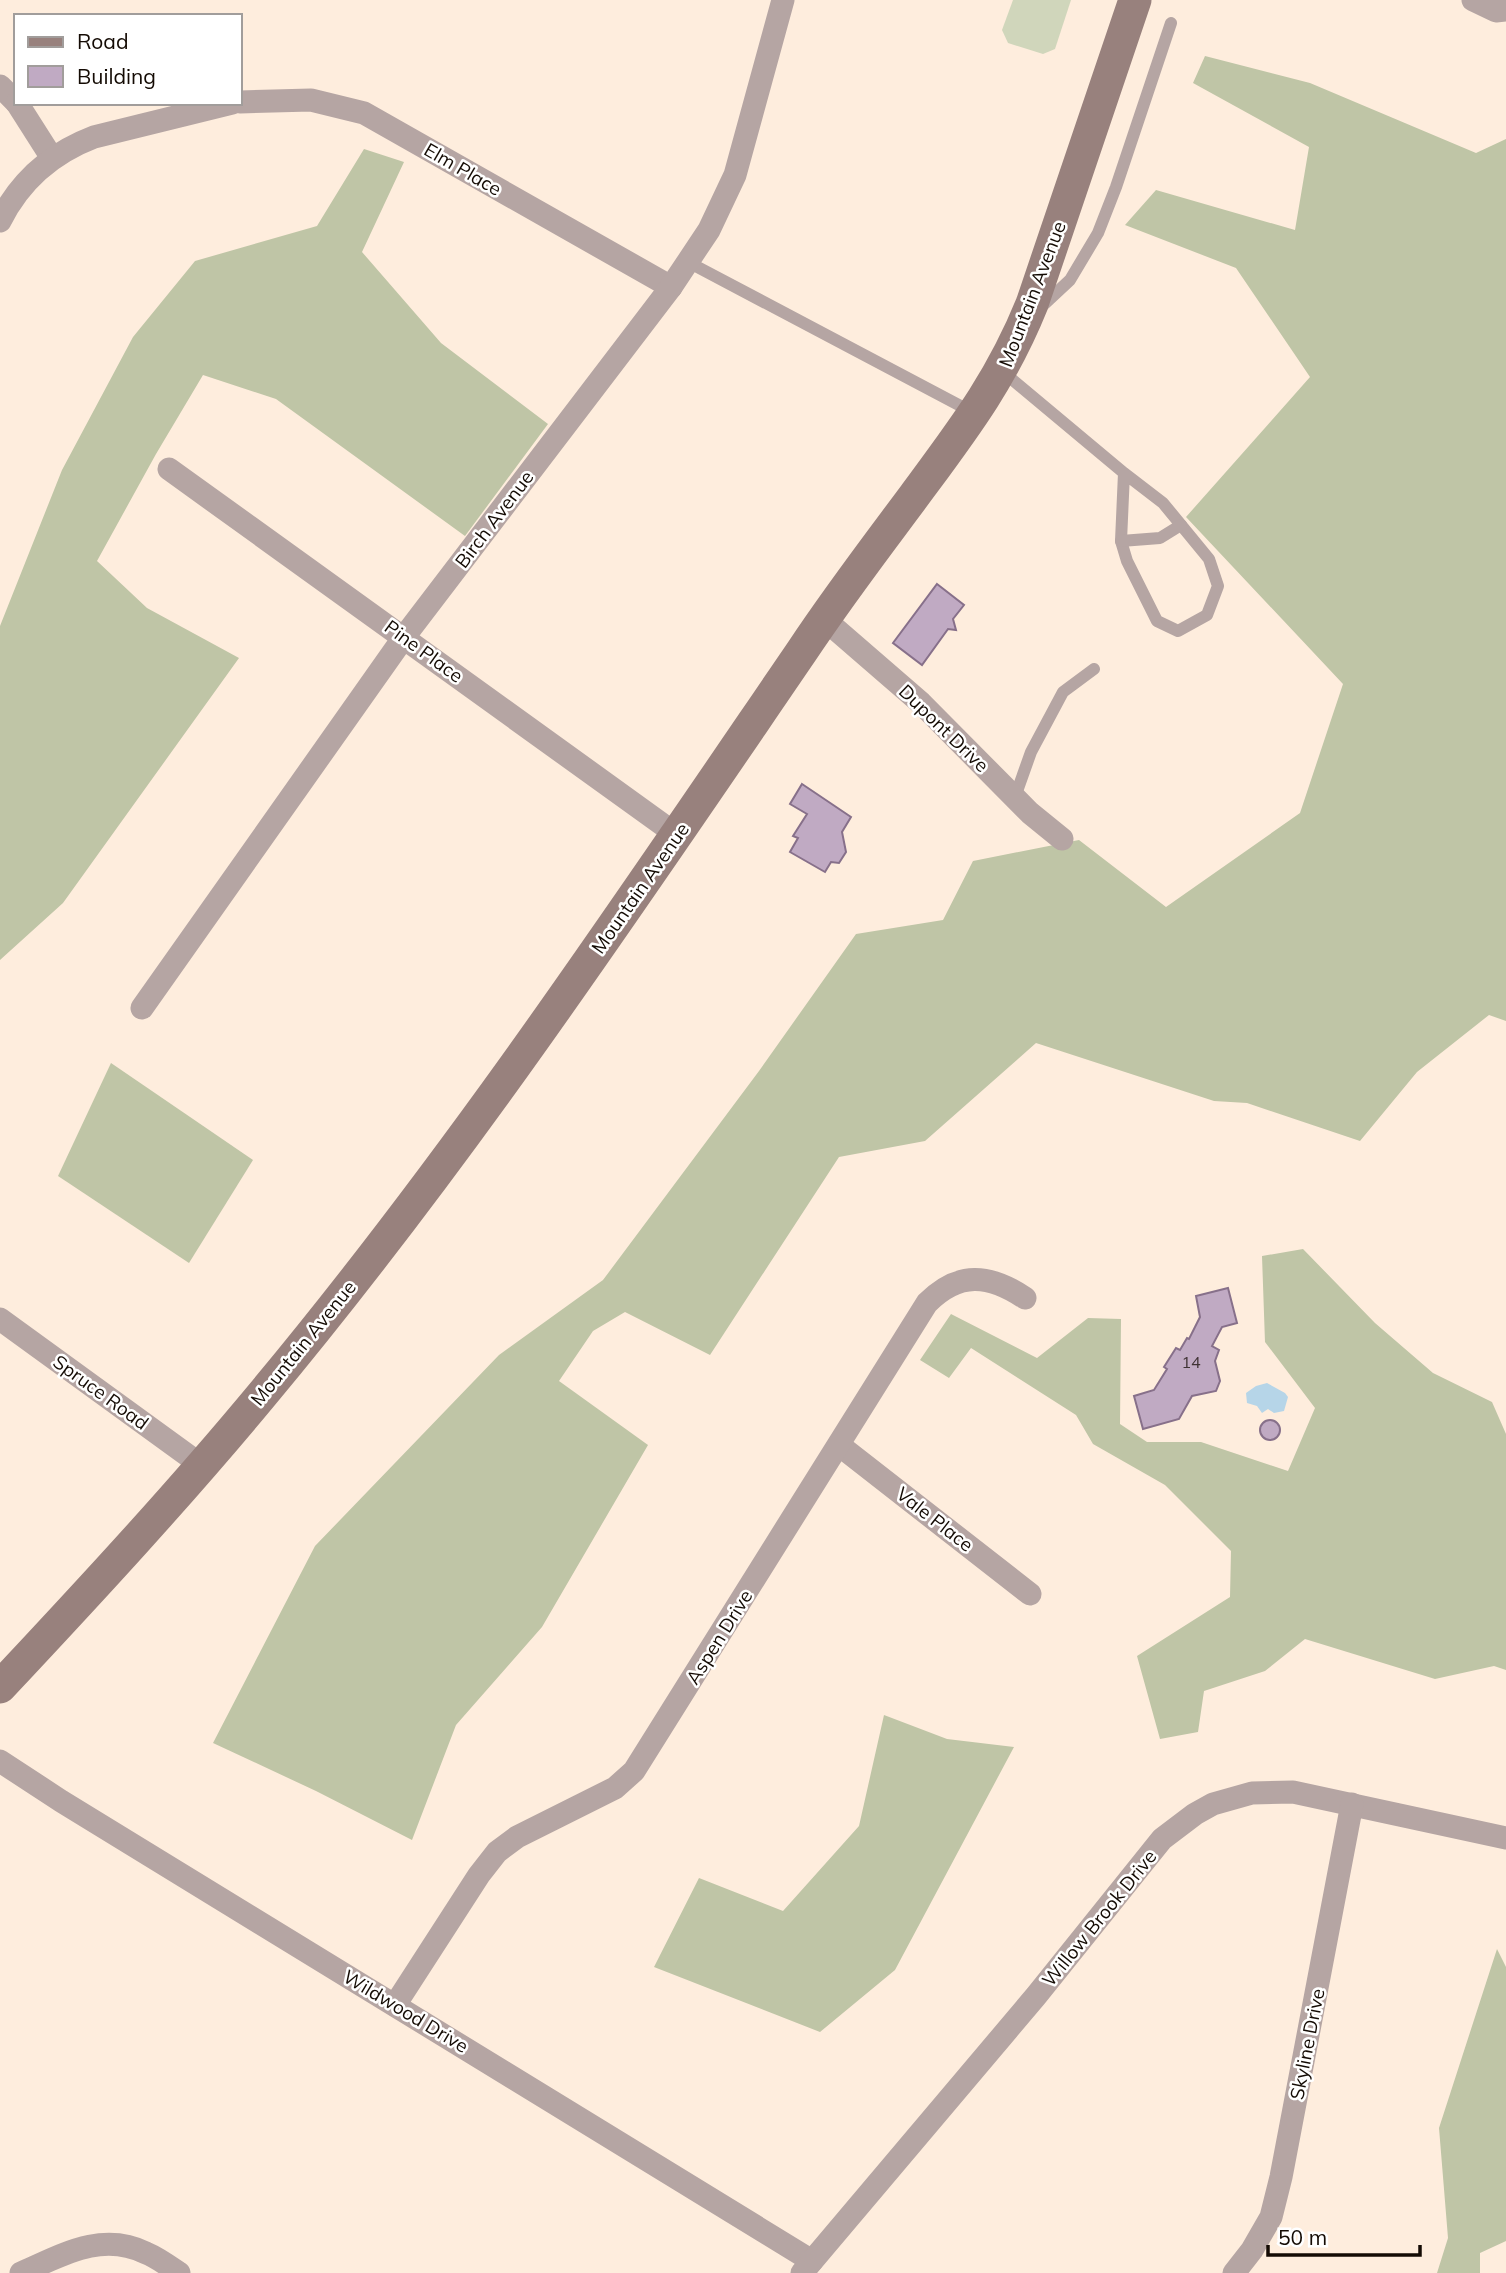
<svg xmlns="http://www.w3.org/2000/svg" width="1506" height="2273" viewBox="0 0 1506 2273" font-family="Mulish,sans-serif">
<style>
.green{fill:#d0d6bb}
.forest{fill:#bfc5a6}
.water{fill:#b6d5e8}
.building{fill:#c0aac3;stroke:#87708a;stroke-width:2}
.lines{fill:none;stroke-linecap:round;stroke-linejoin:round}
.lane{stroke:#b5a5a3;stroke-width:12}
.street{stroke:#b5a5a3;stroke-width:23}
.secondary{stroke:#98817d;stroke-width:33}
.labels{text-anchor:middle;stroke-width:5;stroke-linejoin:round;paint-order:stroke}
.number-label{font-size:16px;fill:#3f3334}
.street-label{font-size:19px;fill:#140b04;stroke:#fff}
</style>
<rect width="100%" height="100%" fill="#feeddd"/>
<!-- green -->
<path class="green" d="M1013 0H1071L1055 49 1043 54 1008 43 1002 30Z"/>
<!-- forest -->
<g class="forest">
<path d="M1205 56 1310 83 1476 153 1506 139V1021L1489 1015 1417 1072 1360 1141 1247 1103 1214 1101 1036 1043 925 1141 839 1157 710 1355 625 1312 593 1331 559 1381 648 1445 542 1627 456 1725 412 1840 316 1791 213 1743 315 1546 499 1355 603 1280 759 1071 856 934 943 920 973 861 1079 840 1166 907 1300 813 1343 684 1186 517 1310 377 1236 268 1125 225 1156 190 1295 230 1309 147 1193 83Z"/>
<path d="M364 149 404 162 362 252 441 343 548 424 465 536 276 399 203 375 156 454 97 561 147 608 239 658 63 903 0 960V626L62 470 133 337 195 261 317 226Z"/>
<path d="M111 1063 253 1160 189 1263 58 1176Z"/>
<path d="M1303 1249 1375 1323 1433 1373 1492 1402 1506 1434V1670L1494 1666 1435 1679 1305 1639 1265 1671 1204 1691 1198 1732 1160 1739 1137 1656 1230 1597 1231 1551 1165 1485 1093 1444 1076 1415 971 1348 949 1378 920 1360 951 1314 1037 1358 1088 1318 1121 1319 1120 1424 1147 1442H1201L1288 1471 1315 1408 1265 1342 1262 1256Z"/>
<path d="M884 1715 947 1739 1014 1747 895 1970 820 2032 654 1967 699 1878 783 1911 859 1826Z"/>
<path d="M1497 1949 1506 1967V2241L1480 2253V2273H1437L1448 2238 1439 2128Z"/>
</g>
<!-- water -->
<path class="water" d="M1267 1383 1285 1393 1288 1397 1284 1411 1274 1413 1268 1409 1262 1413 1257 1406 1247 1403 1246 1393 1256 1386Z"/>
<!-- building -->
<g class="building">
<path d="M937 584 964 605 953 619 956 630 948 629 922 665 893 643Z"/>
<path d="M802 784 851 817 842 832 846 852 839 863 831 862 825 872 790 852 798 838 793 836 807 814 790 804Z"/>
<path d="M1228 1288 1237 1323 1222 1327 1212 1346 1219 1350 1215 1361 1220 1381 1216 1391 1192 1396 1179 1419 1143 1429 1134 1396 1154 1390 1167 1369 1164 1367 1176 1348 1180 1350 1187 1338 1189 1339 1200 1317 1196 1296Z"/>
<circle cx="1270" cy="1430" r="10"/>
</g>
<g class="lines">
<!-- lane -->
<g class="lane">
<path d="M688 262 972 412"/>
<path d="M1040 308 1070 280 1098 233 1116 187 1171 23"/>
<path d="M1002 371 1124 473 1163 503 1209 559 1218 586 1207 615 1178 631 1157 621 1127 561 1121 541 1124 473"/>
<path d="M1121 541 1160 538 1181 525"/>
<path d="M1015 797 1031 752 1063 692 1094 669"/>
</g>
<!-- street -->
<g class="street">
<path d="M1473 0 1496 11 1506 10"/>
<path d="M0 86 16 102"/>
<path d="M240 102 311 100 364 113 671 287"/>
<path d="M17 103 52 158"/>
<path d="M0 221C20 181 52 153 94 137L232 103"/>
<path d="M169 469 677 835"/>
<path d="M824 619 921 703 1030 813 1062 839"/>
<path d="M142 1008 404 637 671 287 709 230 735 175 783 0"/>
<path d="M0 1319 201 1465"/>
<path d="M839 1445 1030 1594"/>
<path d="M0 1761 61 1801 812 2261"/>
<path d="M395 2005 479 1875 497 1852 517 1837 615 1788 634 1771 927 1303C959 1271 989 1274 1025 1298"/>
<path d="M21 2273C62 2255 102 2231 146 2253 158 2258 169 2266 179 2273"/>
<path d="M802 2273 1036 1996 1162 1839 1195 1814 1213 1804 1252 1793 1293 1792 1506 1838"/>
<path d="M1234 2273 1252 2250 1271 2217 1281 2177 1352 1804"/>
</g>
<!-- secondary -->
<path class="secondary" d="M0 1687C89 1592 178 1496 261 1396 458 1160 629 904 802 651 837 598 876 547 914 496 962 431 1001 381 1032 304L1135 0"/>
</g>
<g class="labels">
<!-- number labels -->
<g class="number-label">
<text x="1191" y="1368">14</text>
</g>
<!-- street labels -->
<g class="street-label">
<text transform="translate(463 169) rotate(30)" y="7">Elm Place</text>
<text transform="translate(1032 294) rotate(-69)" y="7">Mountain Avenue</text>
<text transform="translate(494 519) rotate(-53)" y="7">Birch Avenue</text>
<text transform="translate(424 651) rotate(36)" y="7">Pine Place</text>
<text transform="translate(944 728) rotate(44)" y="7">Dupont Drive</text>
<text transform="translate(640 888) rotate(-55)" y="7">Mountain Avenue</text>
<text transform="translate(303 1343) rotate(-51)" y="7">Mountain Avenue</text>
<text transform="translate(101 1392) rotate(36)" y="7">Spruce Road</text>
<text transform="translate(935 1519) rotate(38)" y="7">Vale Place</text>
<text transform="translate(719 1637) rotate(-58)" y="7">Aspen Drive</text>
<text transform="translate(1099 1918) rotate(-51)" y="7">Willow Brook Drive</text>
<text transform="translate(406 2011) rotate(31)" y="7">Wildwood Drive</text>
<text transform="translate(1307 2044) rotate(-79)" y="7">Skyline Drive</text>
</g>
</g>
<!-- legend -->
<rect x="14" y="14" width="228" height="91" fill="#ffffff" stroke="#a19d9b" stroke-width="2"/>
<rect x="28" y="37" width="35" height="10" fill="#98817d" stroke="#a19d9b" stroke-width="2"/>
<text x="77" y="49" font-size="21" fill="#140b04">Road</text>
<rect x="28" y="66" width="35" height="21" fill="#c0aac3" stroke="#a19d9b" stroke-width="2"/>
<text x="77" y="84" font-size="21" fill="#140b04">Building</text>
<!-- scale -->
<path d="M1268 2245v10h152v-10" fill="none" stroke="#140b04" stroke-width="3.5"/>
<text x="1278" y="2245" font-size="21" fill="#140b04" stroke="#ffffff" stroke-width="5" paint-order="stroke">50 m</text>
</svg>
